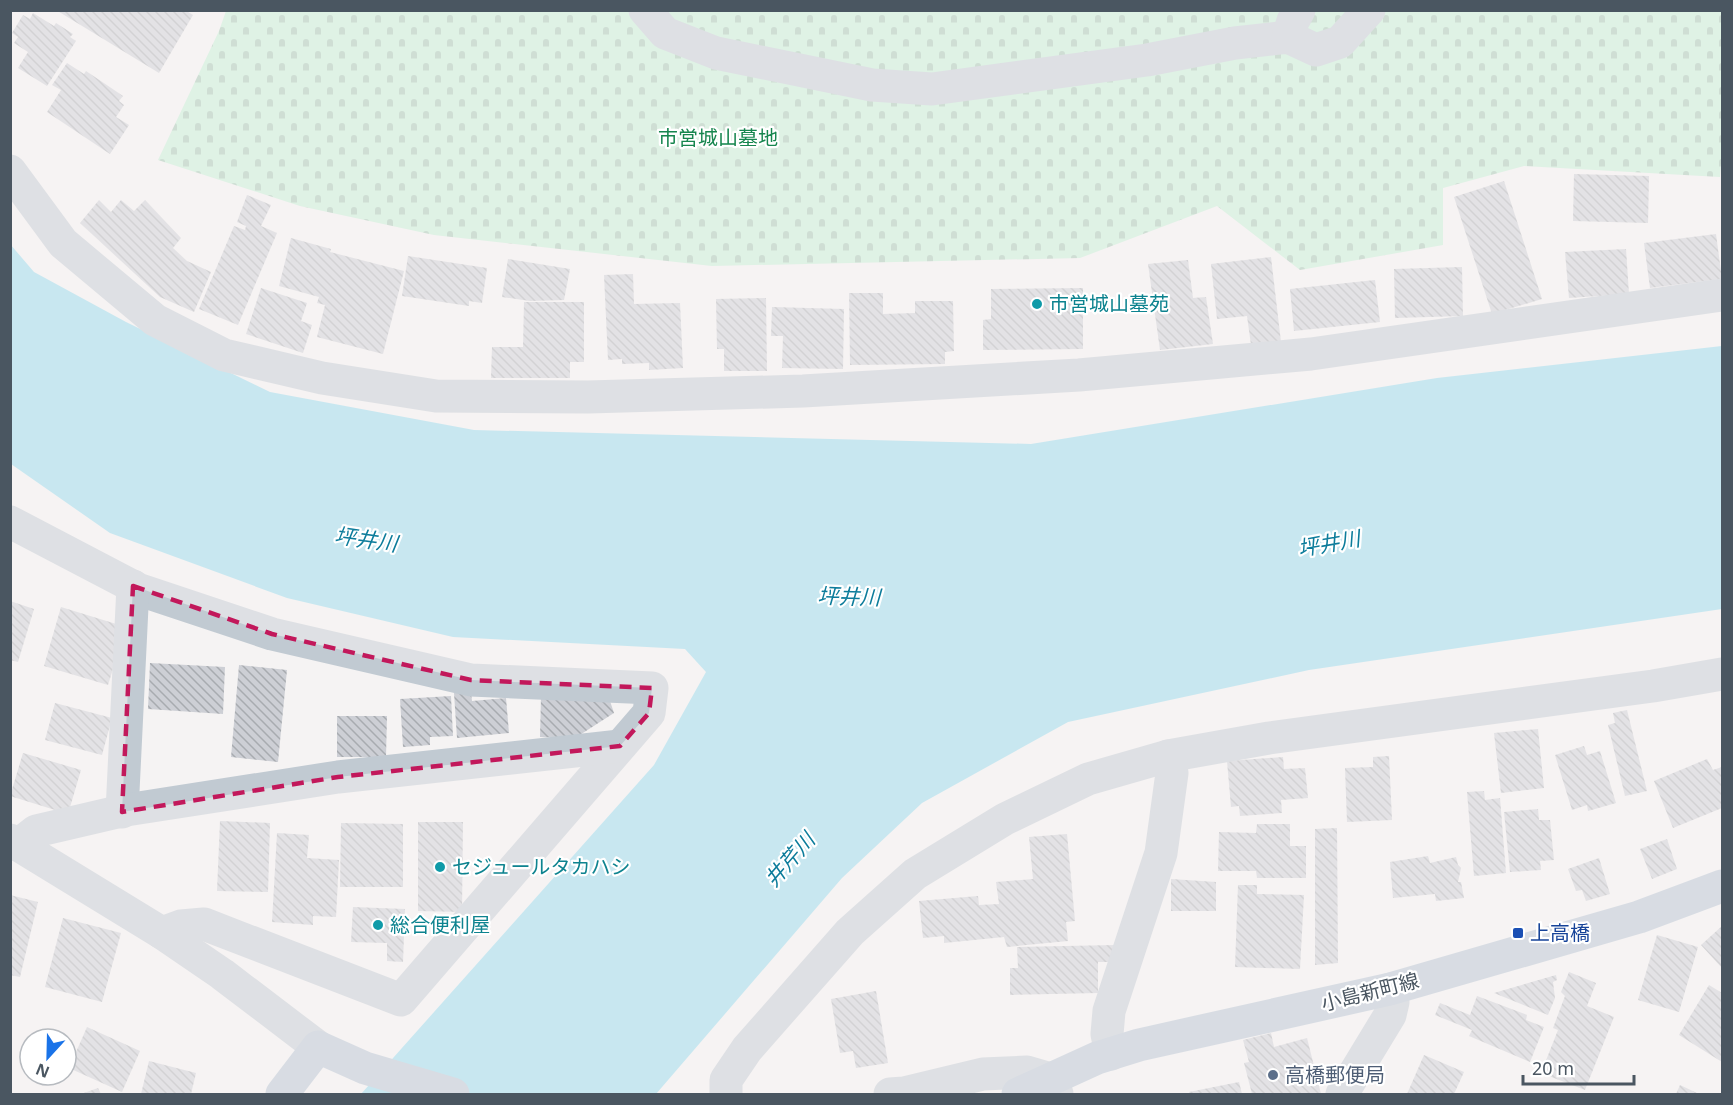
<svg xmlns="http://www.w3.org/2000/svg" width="1733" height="1105" viewBox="0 0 1733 1105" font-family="'Noto Sans','Noto Sans JP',sans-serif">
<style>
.cemetery{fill:url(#cemetery-stones)}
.water{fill:#90daee}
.building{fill:url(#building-back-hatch)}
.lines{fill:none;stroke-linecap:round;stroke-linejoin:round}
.minor{stroke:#c1cad2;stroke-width:33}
.major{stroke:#b3c2d1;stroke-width:33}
.marked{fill:none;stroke:#c2185b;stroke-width:4.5;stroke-dasharray:12 8;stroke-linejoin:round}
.culture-dot{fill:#0f9aa8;stroke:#fff;stroke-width:2}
.transit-dot{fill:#1a4fb4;stroke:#fff;stroke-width:2}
.service-dot{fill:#5c6f8a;stroke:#fff;stroke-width:2}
.labels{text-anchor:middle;stroke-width:4.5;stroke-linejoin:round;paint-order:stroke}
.park-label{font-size:20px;fill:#17864f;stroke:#fff}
.culture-label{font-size:20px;fill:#0d838f;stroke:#fff;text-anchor:start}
.transit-label{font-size:20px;fill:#164399;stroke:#fff;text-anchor:start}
.street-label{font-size:20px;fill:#4a5661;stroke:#fff}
.service-label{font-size:20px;fill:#4e5e75;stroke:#fff;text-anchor:start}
.water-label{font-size:21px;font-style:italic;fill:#0c7c9b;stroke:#fff}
</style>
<defs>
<pattern id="cemetery-stones" width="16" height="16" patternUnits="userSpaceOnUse" patternTransform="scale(1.5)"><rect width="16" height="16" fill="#c3f1d5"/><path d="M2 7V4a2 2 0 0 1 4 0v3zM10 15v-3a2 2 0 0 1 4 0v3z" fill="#a0c6b0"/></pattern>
<pattern id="building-back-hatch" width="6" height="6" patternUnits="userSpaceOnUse" patternTransform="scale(1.5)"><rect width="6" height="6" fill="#cdcfd5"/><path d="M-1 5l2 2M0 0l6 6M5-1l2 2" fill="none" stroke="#a8abb0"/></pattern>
</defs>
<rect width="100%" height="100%" fill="#f5f3f3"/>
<!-- cemetery -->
<path class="cemetery" d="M226 11H1722V150L1720 177 1524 166 1443 188V245L1300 270 1217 206 1080 258 712 266 434 235 300 206 158 160 219 31Z"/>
<!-- water -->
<path class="water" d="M10 244 34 272 126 322 270 392 474 430 1031 444 1437 378 1722 346V609L1309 670 1068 722 922 803 842 878 656 1094H361L654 765 706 672 685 649 453 637 287 598 110 533 11 464Z"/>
<!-- building -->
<g class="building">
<path d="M56 10H185L193 15 159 73Z"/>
<path d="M33 13 54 26 56 23 73 34 70 37 76 41 47 86 18 68 28 52 14 43 18 37 12 33 23 15 30 19Z"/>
<path d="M67 63 84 74 86 71 123 96 119 101 124 105 116 117 129 125 110 154 47 112 61 90 52 85Z"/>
<path d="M1574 174 1649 176 1648 223 1573 221Z"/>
<path d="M1504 181 1542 299 1492 314 1454 197Z"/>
<path d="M247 195 271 205 261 226 277 233 238 325 199 309 234 226 245 230 246 226 237 222Z"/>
<path d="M99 200 111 212 121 200 134 211 145 200 181 238 173 248 187 261 211 272 194 312 160 297 80 223Z"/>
<path d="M1716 234 1722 279 1650 288 1644 243Z"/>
<path d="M291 238 331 249 330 252 404 271 383 354 317 337 325 305 317 303 319 297 279 286Z"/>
<path d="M1626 249 1629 294 1569 298 1565 252Z"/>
<path d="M408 256 487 268 482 303 469 301V306L402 296Z"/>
<path d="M1271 257 1281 342 1251 345 1247 316 1217 319 1211 264Z"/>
<path d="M508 259 570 269 564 300 530 301 502 297Z"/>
<path d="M1188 260 1193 298 1206 297 1213 344 1160 350 1148 264Z"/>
<path d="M1462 267 1463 316 1395 318 1394 269Z"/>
<path d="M633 274 634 304 680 303 683 368 649 370V363L622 364V359L608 360 604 275Z"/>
<path d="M1375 280 1380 322 1294 331 1290 289Z"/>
<path d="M261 288 307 303 301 321 312 325 303 353 246 334Z"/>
<path d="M1083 288V349L983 350V320L991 319V289Z"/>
<path d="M849 293H883V314L915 313V301H953L954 351 945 352V364L850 365Z"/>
<path d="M766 298 767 371H724V349H717L716 299Z"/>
<path d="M524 302H584V362H570V378H491L492 347H523Z"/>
<path d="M772 307 844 309 843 369 782 368 783 336H771Z"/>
<path d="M10 601 34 609 18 662 10 660Z"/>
<path d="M61 607 126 627 108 685 44 666Z"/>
<path d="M150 663 225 667 223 714 148 709Z"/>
<path d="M239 665 287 670 278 762 231 757Z"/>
<path d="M471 692 472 701 506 698 509 733 457 738 454 693Z"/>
<path d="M451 696 453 736 430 737V745L403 747 400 699Z"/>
<path d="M541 697 609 698 614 713 575 738 540 737Z"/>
<path d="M55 703 112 718 102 755 45 740Z"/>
<path d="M1627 710 1647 791 1625 796 1608 725 1615 723 1613 713Z"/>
<path d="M337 716H387L386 757H337Z"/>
<path d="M1538 729 1544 788 1501 793 1494 733Z"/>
<path d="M1584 746 1587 755 1600 751 1616 803 1588 811 1587 805 1572 810 1555 755Z"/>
<path d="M23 753 81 770 68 814 10 796Z"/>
<path d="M1389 756 1392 820 1347 822 1345 768 1373 767V757Z"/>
<path d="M1283 757 1284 769 1305 768 1308 798 1281 800 1282 813 1240 816 1239 806 1231 807 1227 761Z"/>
<path d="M1707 759 1713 770 1722 767V808L1673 828 1654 781Z"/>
<path d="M1484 791 1485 800 1500 798 1506 873 1474 876 1467 792Z"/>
<path d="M1538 809 1539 820H1550L1554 860 1540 861 1541 870 1510 872 1504 812Z"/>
<path d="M220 821 270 823 268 892 217 891Z"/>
<path d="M418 822H463L462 912 418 911Z"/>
<path d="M341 823 403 824V887H340Z"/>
<path d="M1257 824H1290V846H1306V878H1257L1256 871H1218L1219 832 1256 833Z"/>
<path d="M1337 828 1338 963 1315 965V829Z"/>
<path d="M277 833 309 835 307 858 339 860 336 917 313 916V925L272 922Z"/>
<path d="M1067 834 1075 921 1066 922 1068 941 1007 947 1004 937 944 943V936L923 938 919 901 978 896 979 905 999 904 996 882 1033 879 1029 837Z"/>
<path d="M1667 839 1677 869 1652 879 1640 849Z"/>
<path d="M1428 856 1430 863 1456 857 1458 865 1461 868 1458 882H1461L1464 898 1436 901 1435 894 1393 898 1390 862Z"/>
<path d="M1599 858 1610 894 1586 901 1582 890 1576 891 1568 869Z"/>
<path d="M1171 879 1216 882V911H1171Z"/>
<path d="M1238 885H1257V894L1304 895 1300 969 1235 967Z"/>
<path d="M10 895 38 902 20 977 10 975Z"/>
<path d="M353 907 405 909 403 962 387 961V943L351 942Z"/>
<path d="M63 918 121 933 102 1002 45 987Z"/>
<path d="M1722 926V968L1701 945Z"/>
<path d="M1657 935 1698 947 1679 1012 1638 1000Z"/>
<path d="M1115 945V962H1098V993L1010 995V968H1018L1017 947Z"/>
<path d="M1569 972 1596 983 1587 1006 1614 1017 1585 1090 1541 1073 1558 1030 1553 1028 1565 996 1561 992Z"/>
<path d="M1556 975 1557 980 1553 982 1555 998 1548 1015 1494 993Z"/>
<path d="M1709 985 1722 993V1062L1679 1035Z"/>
<path d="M876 991 888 1063 856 1068 853 1051 840 1053 831 999Z"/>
<path d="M1477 996 1527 1015 1526 1020 1544 1027 1530 1062 1469 1036 1472 1030 1435 1015 1440 1003 1470 1015Z"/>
<path d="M87 1027 140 1051 122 1092 69 1068Z"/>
<path d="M1271 1033 1274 1047 1307 1038 1321 1094H1252L1244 1063 1249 1062 1243 1040Z"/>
<path d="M1424 1055 1464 1072 1454 1094H1407Z"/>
<path d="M149 1061 196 1073 191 1094H141Z"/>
<path d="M1239 1082 1242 1094H1190L1189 1092Z"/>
<path d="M1680 1085 1699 1094H1676Z"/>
<path d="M98 1088 101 1094H81Z"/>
</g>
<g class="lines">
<!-- minor -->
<g class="minor">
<path d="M645 10 665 33 716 53 872 85 932 89 1147 60 1235 43 1288 37 1316 50 1340 42 1369 10"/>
<path d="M1288 37 1293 21 1299 10"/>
<path d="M10 171 63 243 155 320 224 355 322 378 436 396 588 397 803 391 1079 375 1311 354 1722 295"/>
<path d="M10 522 140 590 272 634 471 680 652 688 649 713 401 1000 204 924 181 926 162 933"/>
<path d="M122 812 133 586"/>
<path d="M10 840 162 933 222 974 318 1047"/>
<path d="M18 845 36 831 126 810 338 777 620 746"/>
<path d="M1111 1054 1107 1034 1109 1011 1161 853 1172 773 1168 756"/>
<path d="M726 1094V1080L747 1049 850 932 915 874 1005 819 1088 779 1168 756 1269 738 1653 686 1722 674"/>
<path d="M890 1094 904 1093 983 1074 1027 1072 1051 1079 1057 1094"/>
<path d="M1342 1094 1390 1015 1393 1002 1390 989"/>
</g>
<!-- major -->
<g class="major">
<path d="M282 1094 318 1047 365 1068 453 1094"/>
<path d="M1018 1094 1097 1058 1139 1045 1390 989 1639 917 1722 886"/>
</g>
</g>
<!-- marked area -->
<path d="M0 0H1733V1105H0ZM133 586 272 634 471 680 652 688 649 713 620 746 338 777 122 812Z" fill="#f5f3f3" fill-opacity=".55" fill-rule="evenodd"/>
<path class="marked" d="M133 586 272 634 471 680 652 688 649 713 620 746 338 777 122 812Z"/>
<!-- markers -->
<g class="culture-dot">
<circle cx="1037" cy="304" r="6"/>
<circle cx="440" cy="867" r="6"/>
<circle cx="378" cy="925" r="6"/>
</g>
<rect class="transit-dot" x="1512" y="927" width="12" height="12" rx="3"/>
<circle class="service-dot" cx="1273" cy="1075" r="6"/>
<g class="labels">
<!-- park labels -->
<g class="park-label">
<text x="718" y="145">市営城山墓地</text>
</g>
<!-- culture labels -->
<g class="culture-label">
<text x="1049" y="311">市営城山墓苑</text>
<text x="452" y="874">セジュールタカハシ</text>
<text x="390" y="932">総合便利屋</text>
</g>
<!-- transit labels -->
<g class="transit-label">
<text x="1530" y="940">上高橋</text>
</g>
<!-- street labels -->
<g class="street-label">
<text transform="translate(1370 992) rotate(-14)" y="7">小島新町線</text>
</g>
<!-- service labels -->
<g class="service-label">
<text x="1285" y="1082">高橋郵便局</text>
</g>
<!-- water labels -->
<g class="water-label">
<text transform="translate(366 540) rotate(8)" y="7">坪井川</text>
<text transform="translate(1329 544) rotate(-10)" y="7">坪井川</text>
<text transform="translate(849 597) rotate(2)" y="7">坪井川</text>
<text transform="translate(790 860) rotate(-49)" y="7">井芹川</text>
</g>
</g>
<!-- border -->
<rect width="1733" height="1105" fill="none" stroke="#4a5661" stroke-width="24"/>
<!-- north arrow -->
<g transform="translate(48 1057) rotate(202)"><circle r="28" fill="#ffffff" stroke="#b7bbc0" stroke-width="1.5"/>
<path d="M0-4.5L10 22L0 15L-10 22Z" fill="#1a73e8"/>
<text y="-9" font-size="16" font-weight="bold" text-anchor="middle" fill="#4a5661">N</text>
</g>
<!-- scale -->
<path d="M1523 1075v9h111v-9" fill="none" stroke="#4a5661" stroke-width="3"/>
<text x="1532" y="1075" font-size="18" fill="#4a5661" stroke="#ffffff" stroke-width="4.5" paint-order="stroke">20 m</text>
</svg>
